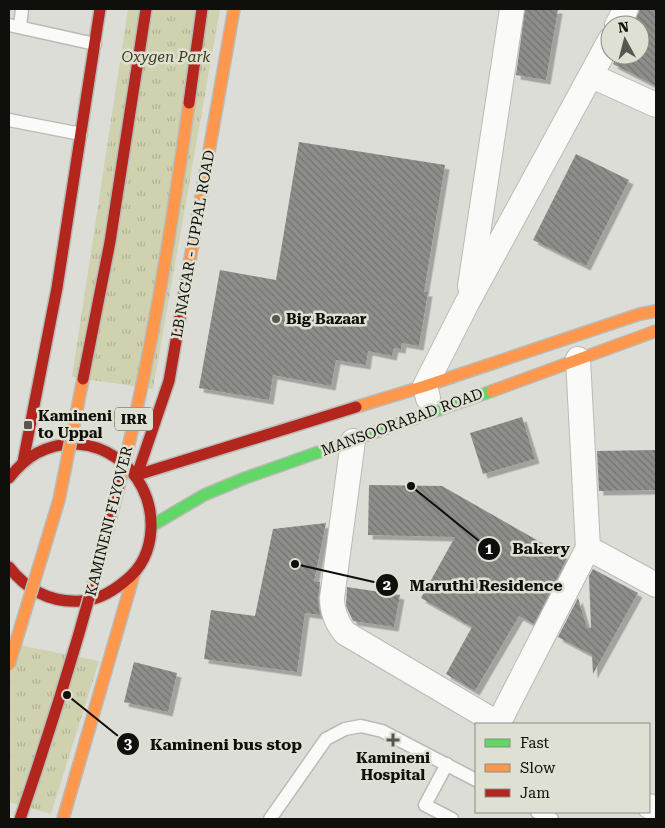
<svg xmlns="http://www.w3.org/2000/svg" width="665" height="828" viewBox="0 0 665 828" font-family="'Roboto Serif',serif">
<style>
.park{fill:url(#park-tufts)}
.building{fill:url(#building-back-hatch);filter:url(#shadow)}
.lines{fill:none;stroke-linecap:round;stroke-linejoin:round}
.lane-casing{stroke:#babab6;stroke-width:15}
.street-casing{stroke:#babab6;stroke-width:26}
.fast-casing{stroke:#babab6;stroke-width:14}
.slow-casing{stroke:#babab6;stroke-width:14}
.jam-casing{stroke:#babab6;stroke-width:14}
.lane{stroke:#fafaf9;stroke-width:12}
.street{stroke:#fafaf9;stroke-width:24}
.fast{stroke:#63d668;stroke-width:11}
.slow{stroke:#ff974d;stroke-width:11}
.jam{stroke:#b3261e;stroke-width:11}
.slow-bridge-casing{stroke:#babab6;stroke-width:14;stroke-linecap:butt}
.jam-bridge-casing{stroke:#babab6;stroke-width:14;stroke-linecap:butt}
.slow-bridge{stroke:#ff974d;stroke-width:11}
.jam-bridge{stroke:#b3261e;stroke-width:11}
.poi-dot{fill:#575752;stroke:#dfe0d4;stroke-width:2}
.labels{text-anchor:middle;stroke-width:5;stroke-linejoin:round;paint-order:stroke}
.shield{fill:#dfe0d4;stroke:#4d4e47;stroke-width:1}
.shield-label{font-size:14px;font-weight:bold;fill:#0f0f0b}
.park-label{font-size:15px;font-style:italic;fill:#3c3e14;stroke:#dfe0d4}
.street-label{font-size:15px;fill:#0f0f0b;stroke:#dfe0d4}
.poi-label{font-size:15px;font-weight:bold;fill:#0f0f0b;stroke:#dfe0d4;text-anchor:start}
.leader{fill:none;stroke:#0f0f0b;stroke-width:2}
.callout-dot{fill:#0f0f0b;stroke:#dfe0d4;stroke-width:2}
.mark-label{font-size:15px;text-anchor:middle;font-weight:bold;fill:#fff}
.callout-label{font-size:16px;text-anchor:middle;font-weight:bold;fill:#0f0f0b;stroke:#dfe0d4;stroke-width:5;stroke-linejoin:round;paint-order:stroke}
</style>
<defs>
<pattern id="park-tufts" width="24" height="20" patternUnits="userSpaceOnUse" patternTransform="scale(1.25)"><rect width="24" height="20" fill="#cfd1af"/><path d="M3 7l-1-3M5 7V3M7 7l1-3M15 17l-1-3M17 17v-4M19 17l1-3" fill="none" stroke="#b1b295"/></pattern>
<pattern id="building-back-hatch" width="6" height="6" patternUnits="userSpaceOnUse" patternTransform="scale(1.25)"><rect width="6" height="6" fill="#8e8e8a"/><path d="M-1 5l2 2M0 0l6 6M5-1l2 2" fill="none" stroke="#72726f"/></pattern>
<filter id="shadow"><feDropShadow dx="4.5" dy="4.5" stdDeviation="0" flood-color="#0004"/></filter>
</defs>
<rect width="100%" height="100%" fill="#ddddd7"/>
<!-- park -->
<g class="park">
<path d="M128 9H220L153 389 72 377Z"/>
<path d="M9 643 99 661 51 814 9 802Z"/>
</g>
<!-- building -->
<g class="building">
<path d="M525 9H558L546 80 516 75Z"/>
<path d="M640 9H656V86L613 64 618 55H640V25H633Z"/>
<path d="M299 142 445 165 424 292H428L419 346 402 343 401 349 394 348 392 356 368 351 366 365 336 360 331 386 273 375 269 400 199 388 220 270 276 280Z"/>
<path d="M576 154 629 180 586 266 533 240Z"/>
<path d="M522 417 535 459 483 474 470 433Z"/>
<path d="M656 450V490L599 491 597 451Z"/>
<path d="M369 485 442 486 565 556 566 560 534 624 519 616 475 691 446 674 472 627 421 598 455 537 368 535Z"/>
<path d="M326 523 314 581 320 582 318 599 320 615 305 613 297 672 204 659 211 610 255 616 273 529Z"/>
<path d="M593 569 638 593 593 674 592 655 558 637 578 598 587 628H591L589 576Z"/>
<path d="M347 587 400 595 394 627 353 621 346 606Z"/>
<path d="M134 662 177 673 168 712 124 702Z"/>
</g>
<g class="lines">
<!-- lane casing -->
<g class="lane-casing">
<g id="lane">
<path d="M9 25 95 44"/>
<path d="M20 26 22 9"/>
<path d="M9 120 81 134"/>
<path d="M447 764 425 805 452 819"/>
<path d="M537 812 552 819"/>
<path d="M270 819 326 739 345 729 361 726 382 731 476 780"/>
</g>
</g>
<!-- street casing -->
<g class="street-casing">
<g id="street">
<path d="M617 25 626 9"/>
<path d="M592 76 656 105"/>
<path d="M470 286 512 9"/>
<path d="M428 398 425 386 467 303 610 40"/>
<path d="M353 441 332 598C332 612 336 622 345 633L499 724"/>
<path d="M588 548 656 585"/>
<path d="M498 724 588 548 578 359"/>
<path d="M649 806 656 810"/>
</g>
</g>
<!-- fast casing -->
<g class="fast-casing">
<path id="fast" d="M153 525 204 495 245 478 492 391"/>
</g>
<!-- slow casing -->
<g class="slow-casing">
<g id="slow">
<path d="M187 277 234 9"/>
<path d="M492 391 656 331"/>
<path d="M356 407 425 386 640 314 656 311"/>
<path d="M63 819 134 574"/>
</g>
</g>
<!-- jam casing -->
<g class="jam-casing">
<g id="jam">
<path d="M23 462 57 288 100 9"/>
<path d="M137 475 356 407"/>
<path d="M137 475 169 381 187 277"/>
<path d="M9 478C17 468 26 459 37 453 93 424 154 469 151 529 150 550 142 568 125 581 112 592 98 600 81 601 51 603 27 590 9 567"/>
</g>
</g>
<!-- lane -->
<use href="#lane" class="lane"/>
<!-- street -->
<use href="#street" class="street"/>
<!-- fast -->
<use href="#fast" class="fast"/>
<!-- slow -->
<use href="#slow" class="slow"/>
<!-- jam -->
<use href="#jam" class="jam"/>
<!-- slow-bridge casing -->
<g class="slow-bridge-casing">
<g id="slow-bridge">
<path d="M119 485C151 359 171 231 189 103"/>
<path d="M9 665 59 500 83 379"/>
</g>
</g>
<!-- jam-bridge casing -->
<g class="jam-bridge-casing">
<g id="jam-bridge">
<path d="M189 103 202 9"/>
<path d="M83 379 110 242 146 9"/>
<path d="M20 819C58 709 91 598 119 485"/>
</g>
</g>
<!-- slow-bridge -->
<use href="#slow-bridge" class="slow-bridge"/>
<!-- jam-bridge -->
<use href="#jam-bridge" class="jam-bridge"/>
</g>
<!-- markers -->
<g class="poi-dot">
<circle cx="276" cy="319" r="5"/>
<rect x="23" y="420" width="10" height="10" rx="2.5"/>
<path d="M390.5 732.5h5v5h5v5h-5v5h-5v-5h-5v-5h5z"/>
</g>
<g class="labels">
<!-- shield labels -->
<rect class="shield" x="115" y="407.5" width="38" height="23" rx="4"/>
<g class="shield-label">
<text x="134" y="424">IRR</text>
</g>
<!-- park labels -->
<g class="park-label">
<text x="166" y="62">Oxygen Park</text>
</g>
<!-- street labels -->
<g class="street-label">
<text transform="translate(193 244) rotate(-80)" y="5">LB NAGAR - UPPAL ROAD</text>
<text transform="translate(402 422) rotate(-20)" y="5">MANSOORABAD ROAD</text>
<text transform="translate(109 521) rotate(-76)" y="5">KAMINENI FLYOVER</text>
</g>
<!-- poi labels -->
<g class="poi-label">
<text x="286" y="324">Big Bazaar</text>
<text x="38" y="421">Kamineni<tspan x="38" dy="17">to Uppal</tspan></text>
<text x="393" y="763" text-anchor="middle">Kamineni<tspan x="393" dy="17">Hospital</tspan></text>
</g>
</g>
<!-- callouts -->
<path class="leader" d="M411 486L489 549M295 564L387 585M67 695L128 744"/>
<g class="callout-dot">
<circle cx="411" cy="486" r="5"/>
<circle cx="295" cy="564" r="5"/>
<circle cx="67" cy="695" r="5"/>
<circle cx="489" cy="549" r="12"/>
<circle cx="387" cy="585" r="12"/>
<circle cx="128" cy="744" r="12"/>
</g>
<g class="mark-label">
<text x="489" y="554">1</text>
<text x="387" y="590">2</text>
<text x="128" y="749">3</text>
</g>
<g class="callout-label">
<text x="541" y="554">Bakery</text>
<text x="486" y="591">Maruthi Residence</text>
<text x="226" y="750">Kamineni bus stop</text>
</g>
<!-- border -->
<rect width="665" height="828" fill="none" stroke="#0f0f0b" stroke-width="20"/>
<!-- legend -->
<rect x="475" y="723" width="175" height="90" fill="#dfe0d4" stroke="#8c8c84"/>
<rect x="485" y="739" width="25" height="8" fill="#63d668" stroke="#8c8c84"/>
<text x="520" y="748" font-size="15" fill="#0f0f0b">Fast</text>
<rect x="485" y="764" width="25" height="8" fill="#ff974d" stroke="#8c8c84"/>
<text x="520" y="773" font-size="15" fill="#0f0f0b">Slow</text>
<rect x="485" y="789" width="25" height="8" fill="#b3261e" stroke="#8c8c84"/>
<text x="520" y="798" font-size="15" fill="#0f0f0b">Jam</text>
<!-- north arrow -->
<g transform="translate(625 40) rotate(353)"><circle r="24" fill="#dfe0d4" stroke="#8c8c84"/>
<path d="M0-4L9 19L0 12L-9 19Z" fill="#575752"/>
<text y="-8" font-size="14" font-weight="bold" text-anchor="middle" fill="#0f0f0b">N</text>
</g>
</svg>
